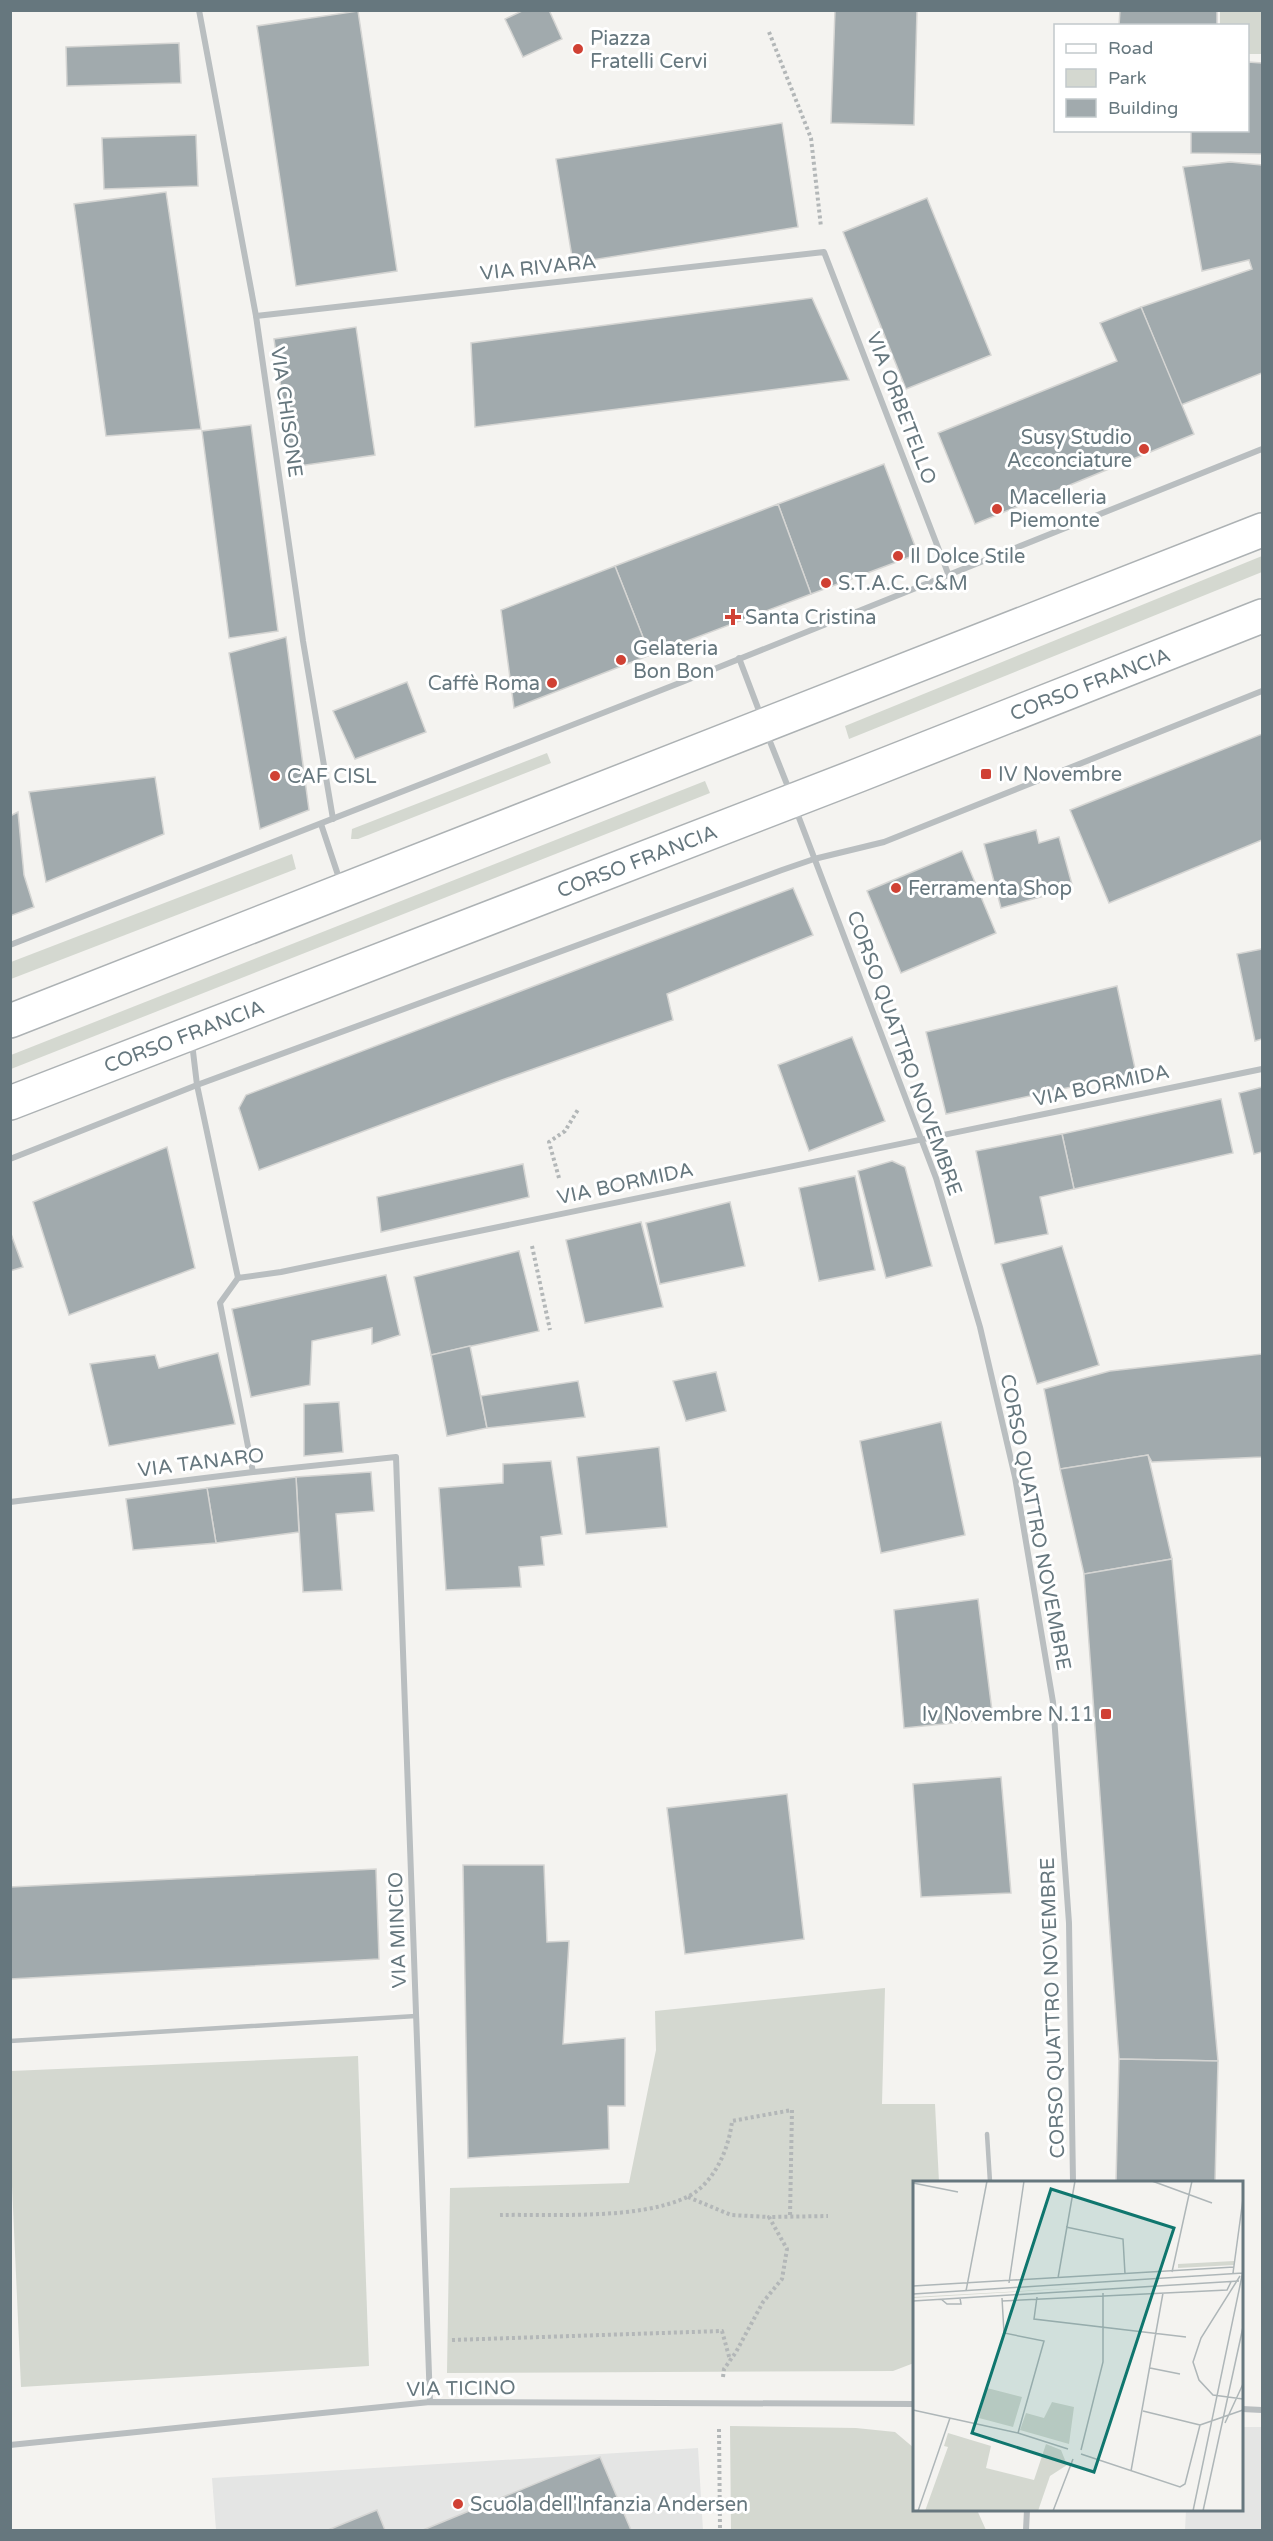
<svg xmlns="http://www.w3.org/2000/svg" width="1273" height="2541" viewBox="0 0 1273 2541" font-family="'Varela Round',sans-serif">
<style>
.built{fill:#e4e5e4}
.green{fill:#d4d8d0}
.building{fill:#a1aaad;stroke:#d5d5d3;stroke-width:1.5}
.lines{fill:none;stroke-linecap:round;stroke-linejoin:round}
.primary-casing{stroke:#adb2b4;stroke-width:36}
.path{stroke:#b3b7b8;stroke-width:4;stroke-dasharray:3 3;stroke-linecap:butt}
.lane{stroke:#b9bec0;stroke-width:4.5}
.street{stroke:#b9bec0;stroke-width:6}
.primary{stroke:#fff;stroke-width:33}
.poi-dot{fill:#d04134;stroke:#fff;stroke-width:2}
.labels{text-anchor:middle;stroke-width:6;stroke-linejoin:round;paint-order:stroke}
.poi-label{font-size:20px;fill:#66777e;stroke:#fff;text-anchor:start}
.street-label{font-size:20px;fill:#66777e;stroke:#fff}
.inset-road{fill:none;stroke:#aeb6b8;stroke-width:1.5}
.view{fill:#0f766e;fill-opacity:0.15;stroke:#0f766e;stroke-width:3}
.inset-edge{fill:none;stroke:#66777e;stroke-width:3}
</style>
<rect width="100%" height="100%" fill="#f4f3f0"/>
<!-- built -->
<g class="built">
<path d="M1242 2427H1262V2530H1185L1186 2510H1242Z"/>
<path d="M698 2448 703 2530H216L212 2478Z"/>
</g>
<!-- green -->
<g class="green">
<path d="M1220 11H1262V54H1248V26L1220 25Z"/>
<path d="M1262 556V572L849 739 845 726Z"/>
<path d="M547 753 551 763 358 839H351L352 829Z"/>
<path d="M705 781 710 793 11 1069V1055Z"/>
<path d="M292 854 296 869 11 979V962Z"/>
<path d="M885 1988 882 2104H935L939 2182H914V2363L893 2371 447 2373 450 2188 629 2183 656 2050 655 2011Z"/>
<path d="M358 2056 369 2366 21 2387 11 2163V2071Z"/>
<path d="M730 2426 856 2428 895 2432 914 2448V2510H977L986 2530H731Z"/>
</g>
<!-- building -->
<g class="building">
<path d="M524 10H549L562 39 523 57 505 19Z"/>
<path d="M835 10H917L914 125 831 123Z"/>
<path d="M1120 10H1217V26H1119Z"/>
<path d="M358 11 397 271 296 286 257 26Z"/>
<path d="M179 43 181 83 67 86 66 47Z"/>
<path d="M1248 62 1262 63V154L1191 153V130H1248Z"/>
<path d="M782 123 798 227 573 263 556 159Z"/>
<path d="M196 135 198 186 104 189 102 138Z"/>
<path d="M1230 162 1262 165V373L1181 405 1141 307 1252 269 1249 260 1202 271 1183 167Z"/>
<path d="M166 192 201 429 106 436 74 204Z"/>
<path d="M927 198 991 355 906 389 843 232Z"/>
<path d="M812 298 849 380 475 427 471 343Z"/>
<path d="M1141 307 1194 434 975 524 938 433 1117 361 1100 323Z"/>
<path d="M356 327 375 455 292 467 274 339Z"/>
<path d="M251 425 278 631 229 638 202 431Z"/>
<path d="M884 464 918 554 811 594 778 504Z"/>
<path d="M778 504 811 594 650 655 615 566Z"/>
<path d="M615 566 650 655 514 708 501 610Z"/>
<path d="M286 637 309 810 260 829 229 653Z"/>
<path d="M407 682 426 732 355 759 333 711Z"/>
<path d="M1262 734V840L1109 903 1070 810Z"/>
<path d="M155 777 164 834 46 882 29 792Z"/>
<path d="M18 812 24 875 34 907 10 916V816Z"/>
<path d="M1036 830 1039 843 1059 837 1073 888 1001 908 984 844Z"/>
<path d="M962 851 996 933 901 973 867 891Z"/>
<path d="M793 888 813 935 667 994 673 1020 499 1081 259 1170 239 1108 246 1095Z"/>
<path d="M1262 949V1039L1255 1041 1237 954Z"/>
<path d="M1117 986 1136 1073 946 1114 926 1032Z"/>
<path d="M852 1037 885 1121 809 1151 778 1065Z"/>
<path d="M1262 1087V1152L1254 1154 1239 1093Z"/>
<path d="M1221 1099 1233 1153 1074 1189 1062 1134Z"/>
<path d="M1062 1134 1074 1189 1040 1197 1048 1234 995 1244 976 1151Z"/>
<path d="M167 1147 195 1268 69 1315 33 1202Z"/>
<path d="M892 1161 905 1167 932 1266 886 1278 858 1171Z"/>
<path d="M523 1164 529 1197 381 1232 377 1197Z"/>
<path d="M855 1176 875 1270 819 1281 799 1188Z"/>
<path d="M730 1202 745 1266 660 1284 646 1223Z"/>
<path d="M641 1222 663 1307 585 1323 566 1240Z"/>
<path d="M10 1231 23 1267 10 1271Z"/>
<path d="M1062 1246 1099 1365 1037 1384 1001 1264Z"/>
<path d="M519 1251 539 1331 431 1355 414 1277Z"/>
<path d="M386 1275 400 1335 372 1344V1328L312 1341 310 1385 251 1397 232 1309Z"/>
<path d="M470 1346 487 1428 447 1436 431 1355Z"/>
<path d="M218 1353 235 1424 109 1446 90 1364 155 1355 159 1368Z"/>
<path d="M1262 1354V1457L1152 1462 1148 1455 1060 1469 1044 1389 1110 1371Z"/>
<path d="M716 1372 726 1411 686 1421 673 1381Z"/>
<path d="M578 1381 585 1417 487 1428 481 1396Z"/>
<path d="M339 1402 343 1452 304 1456V1404Z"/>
<path d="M941 1422 965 1535 881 1553 860 1441Z"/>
<path d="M659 1447 667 1527 586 1534 577 1457Z"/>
<path d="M1148 1455 1172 1559 1084 1574 1060 1469Z"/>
<path d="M551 1461 562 1534 541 1537 544 1565 519 1567 521 1587 446 1590 439 1488 503 1483V1464Z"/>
<path d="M371 1472 374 1511 336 1514 342 1590 303 1592 296 1477Z"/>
<path d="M296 1477 299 1532 216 1543 207 1488Z"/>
<path d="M207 1488 216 1543 133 1550 126 1499Z"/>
<path d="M1172 1559 1218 2061 1119 2059 1084 1574Z"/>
<path d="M978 1599 993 1719 904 1728 894 1610Z"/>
<path d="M1001 1777 1011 1893 921 1897 913 1784Z"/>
<path d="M787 1794 804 1939 685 1954 667 1808Z"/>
<path d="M463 1865H544L547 1942 569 1941 563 2044 625 2038V2106H608L609 2149 468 2158Z"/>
<path d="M376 1869 379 1959 10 1979V1887Z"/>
<path d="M1119 2059 1218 2061 1215 2182H1116Z"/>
<path d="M600 2457 631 2530H423Z"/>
<path d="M377 2510 385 2530H328Z"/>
</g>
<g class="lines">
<!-- primary casing -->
<g class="primary-casing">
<g id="primary">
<path d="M10 1021 1262 530"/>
<path d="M10 1103 859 775 1262 616"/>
</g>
</g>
<!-- path -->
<g class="path">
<path d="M769 32 811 138 821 227"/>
<path d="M559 1178 549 1142 565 1131 579 1108"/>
<path d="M532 1246 550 1330"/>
<path d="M688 2197 731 2215 769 2217"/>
<path d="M500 2215C554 2214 639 2220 687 2197 714 2184 729 2149 732 2121L792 2110 790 2216"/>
<path d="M452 2340 722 2331 730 2360"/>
<path d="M723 2377 724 2369 736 2352 763 2302 782 2279 787 2249 769 2217 828 2216"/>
<path d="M719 2429 720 2530"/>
</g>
<!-- lane -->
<g class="lane">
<path d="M10 2041 416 2016"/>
<path d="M987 2134 990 2182"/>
</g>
<!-- street -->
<g class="street">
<path d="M199 10 256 316 303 641 333 819"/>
<path d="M256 316 824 252 949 576"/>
<path d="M739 658 761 716"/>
<path d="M767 734 790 792"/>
<path d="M796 810 936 1178 980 1327 1015 1477 1053 1702 1069 1923 1073 2182"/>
<path d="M321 824 340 881"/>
<path d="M10 945 682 682 1262 449"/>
<path d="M192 1043 197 1085 238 1278 281 1272 1262 1069"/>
<path d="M10 1159 197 1085 782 870 814 859 884 842 1262 691"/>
<path d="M238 1278 220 1303 253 1472"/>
<path d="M10 1502 253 1472 396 1457 430 2402"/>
<path d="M1242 2409 1262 2410"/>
<path d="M10 2445 430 2402 914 2404"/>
<path d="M1026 2530 1027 2510"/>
</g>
<!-- primary -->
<use href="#primary" class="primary"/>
</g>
<!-- markers -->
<g class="poi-dot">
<circle cx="578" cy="49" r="6"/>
<circle cx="1144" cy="449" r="6"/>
<circle cx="997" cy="509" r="6"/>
<circle cx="898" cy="556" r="6"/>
<circle cx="826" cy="583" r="6"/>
<path d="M730 608h6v6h6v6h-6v6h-6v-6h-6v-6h6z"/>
<circle cx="621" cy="660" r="6"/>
<circle cx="552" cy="683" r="6"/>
<rect x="980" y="768" width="12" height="12" rx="3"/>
<circle cx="275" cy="776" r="6"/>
<circle cx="896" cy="888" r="6"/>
<rect x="1100" y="1708" width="12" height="12" rx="3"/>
<circle cx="458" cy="2504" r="6"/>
</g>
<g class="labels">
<!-- poi labels -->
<g class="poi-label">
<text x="590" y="45">Piazza<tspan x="590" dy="23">Fratelli Cervi</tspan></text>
<text x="1132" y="444" text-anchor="end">Susy Studio<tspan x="1132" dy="23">Acconciature</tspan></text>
<text x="1009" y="504">Macelleria<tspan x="1009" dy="23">Piemonte</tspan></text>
<text x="910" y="563">Il Dolce Stile</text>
<text x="838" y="590">S.T.A.C. C.&amp;M</text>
<text x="745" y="624">Santa Cristina</text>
<text x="633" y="655">Gelateria<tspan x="633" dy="23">Bon Bon</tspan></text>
<text x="540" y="690" text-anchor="end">Caffè Roma</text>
<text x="998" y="781">IV Novembre</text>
<text x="287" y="783">CAF CISL</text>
<text x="908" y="895">Ferramenta Shop</text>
<text x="1094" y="1721" text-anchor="end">Iv Novembre N.11</text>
<text x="470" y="2511">Scuola dell'Infanzia Andersen</text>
</g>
<!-- street labels -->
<g class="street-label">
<text transform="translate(538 267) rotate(-6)" y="7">VIA RIVARA</text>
<text transform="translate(902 408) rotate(69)" y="7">VIA ORBETELLO</text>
<text transform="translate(287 412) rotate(82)" y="7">VIA CHISONE</text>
<text transform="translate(1090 684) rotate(-21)" y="7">CORSO FRANCIA</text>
<text transform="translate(637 861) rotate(-21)" y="7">CORSO FRANCIA</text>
<text transform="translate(184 1036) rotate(-21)" y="7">CORSO FRANCIA</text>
<text transform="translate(905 1053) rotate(70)" y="7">CORSO QUATTRO NOVEMBRE</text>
<text transform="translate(1101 1085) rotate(-12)" y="7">VIA BORMIDA</text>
<text transform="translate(625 1183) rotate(-12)" y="7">VIA BORMIDA</text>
<text transform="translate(201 1462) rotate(-7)" y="7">VIA TANARO</text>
<text transform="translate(1036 1522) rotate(79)" y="7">CORSO QUATTRO NOVEMBRE</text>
<text transform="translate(397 1930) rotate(-92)" y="7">VIA MINCIO</text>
<text transform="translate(1052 2008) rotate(-92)" y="7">CORSO QUATTRO NOVEMBRE</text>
<text transform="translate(461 2388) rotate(-1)" y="7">VIA TICINO</text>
</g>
</g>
<!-- overview -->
<g transform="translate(913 2181)">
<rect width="330" height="330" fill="#f4f3f0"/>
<path d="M321 80V84L265 87V83ZM182 106 0 117V116ZM74 207 109 216 100 246 66 237ZM139 221 161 226 156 263 107 249 113 232 131 237ZM35 252 78 265 73 287 121 299 133 263 148 269 154 284 137 295 125 330H12L35 266 31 265Z" fill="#d4d8d0"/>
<path class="inset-road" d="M239 0 299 22M0 2 45 11M153 46 210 58 212 93M259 91 279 0M320 92 330 18M327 95 288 157 280 181 286 199 300 214 330 218M145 97 162 0M96 102 111 0M0 105 321 86M53 110 74 0M0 113 330 92M124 116 121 138 273 156M89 117 91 152 131 160 105 252M28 118 34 123H48L47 117M0 120 326 100M89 120 314 109 318 101M237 187 267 193M0 229 105 252 155 268M230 230 287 244M312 242 330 203M287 244 330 229M168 269 190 181V112M168 273 267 306 272 303 287 244M218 290 250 112M5 330 37 237M140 330 160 278M280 330 330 90M290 330 330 146"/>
<path class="view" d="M138 8 261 47 181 291 59 252Z"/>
<rect width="330" height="330" class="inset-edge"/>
</g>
<!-- border -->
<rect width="1273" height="2541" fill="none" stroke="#66777e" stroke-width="24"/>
<!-- legend -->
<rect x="1054" y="24" width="195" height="108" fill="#ffffff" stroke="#c2c9cb" stroke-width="1.5"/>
<rect x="1066" y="44" width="30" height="9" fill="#ffffff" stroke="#c2c9cb" stroke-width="1.5"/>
<text x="1108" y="54" font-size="18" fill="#66777e">Road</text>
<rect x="1066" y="69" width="30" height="18" fill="#d4d8d0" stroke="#c2c9cb" stroke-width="1.5"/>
<text x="1108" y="84" font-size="18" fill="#66777e">Park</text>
<rect x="1066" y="99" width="30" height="18" fill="#a1aaad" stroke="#c2c9cb" stroke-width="1.5"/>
<text x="1108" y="114" font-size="18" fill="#66777e">Building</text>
</svg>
